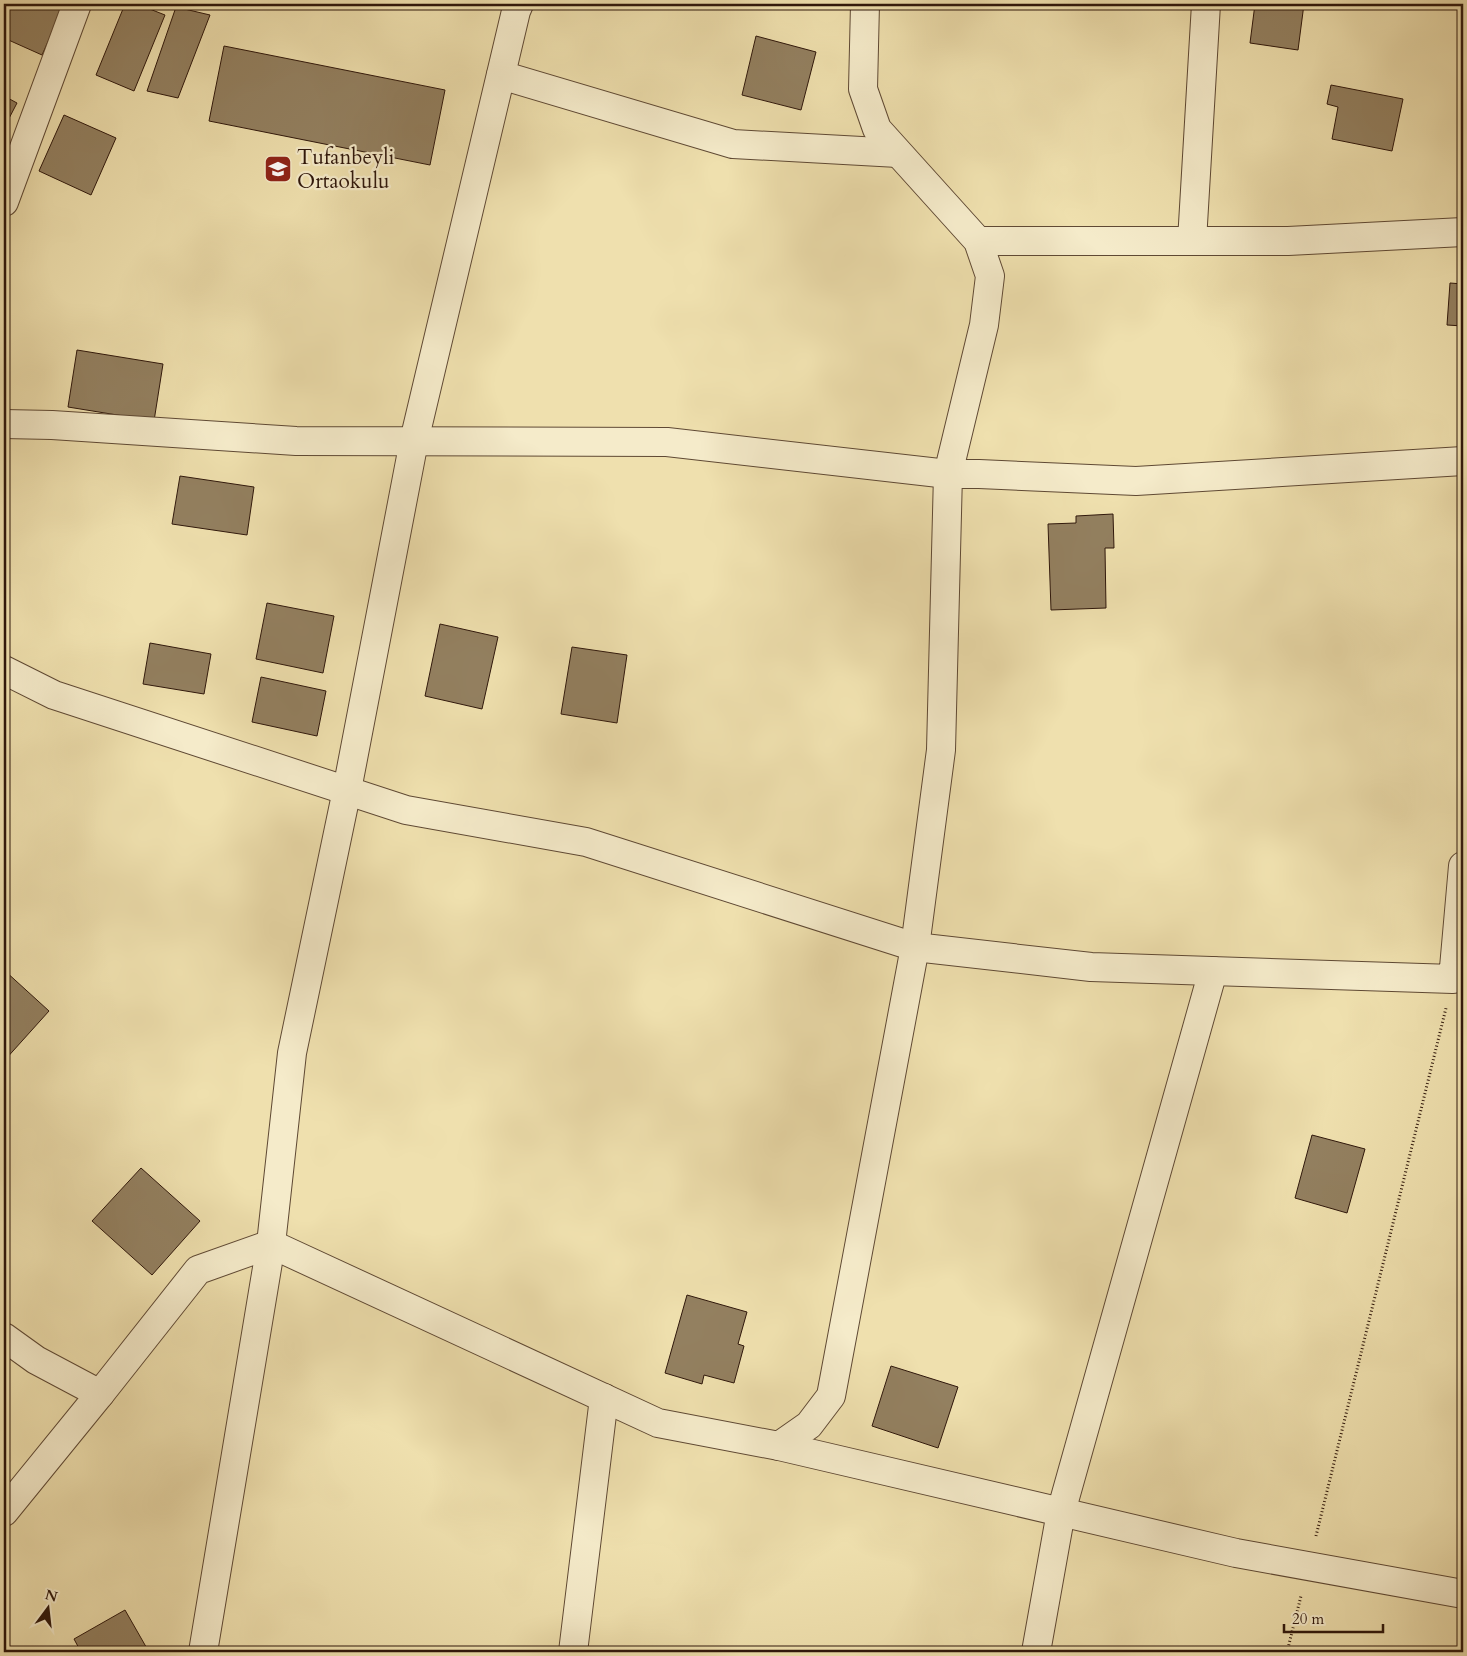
<svg xmlns="http://www.w3.org/2000/svg" width="1467" height="1656" viewBox="0 0 1467 1656" font-family="Cardo,serif">
<style>
.building{fill:#938060;stroke:#2f170b}
.lines{fill:none;stroke-linecap:round;stroke-linejoin:round}
.minor-casing{stroke:#5f4934;stroke-width:30}
.path{stroke:#2f170b;stroke-width:3;stroke-dasharray:1 2.5;stroke-linecap:butt}
.minor{stroke:#f5ebca;stroke-width:28}
.labels{text-anchor:middle;stroke-width:4.5;stroke-linejoin:round;paint-order:stroke}
.poi-label{font-size:21px;fill:#2f170b;stroke:#f5ebca;text-anchor:start}
</style>
<rect width="100%" height="100%" fill="#efe0ae"/>
<filter id="stains"><feTurbulence type="fractalNoise" baseFrequency=".004" numOctaves="4"/><feColorMatrix values="0 0 0 0 .2 0 0 0 0 .09 0 0 0 0 .02 0 0 0 .5 -.17"/></filter>
<radialGradient id="worn" r=".72"><stop offset=".6" stop-color="#630" stop-opacity="0"/><stop offset="1" stop-color="#630" stop-opacity=".3"/></radialGradient>
<!-- building -->
<g class="building">
<path d="M4 4H65L42 55 4 38Z"/>
<path d="M125 4H137L165 15 134 91 96 75Z"/>
<path d="M1255 4H1304L1298 50 1250 43Z"/>
<path d="M176 7 210 15 178 98 147 91Z"/>
<path d="M756 36 816 52 801 110 742 95Z"/>
<path d="M224 46 445 90 430 165 209 121Z"/>
<path d="M1331 85 1403 99 1392 151 1332 139 1338 107 1327 104Z"/>
<path d="M4 96 17 103 4 128Z"/>
<path d="M64 115 116 138 91 195 39 171Z"/>
<path d="M1450 283 1463 284V326L1447 325Z"/>
<path d="M77 350 163 364 154 421 68 407Z"/>
<path d="M180 476 254 487 247 535 172 524Z"/>
<path d="M1113 514 1114 548H1105L1106 608 1051 610 1048 524 1076 523V516Z"/>
<path d="M267 603 334 616 323 673 256 659Z"/>
<path d="M440 624 498 637 482 709 425 696Z"/>
<path d="M150 643 211 654 204 694 143 684Z"/>
<path d="M572 647 627 655 617 723 561 714Z"/>
<path d="M261 677 326 691 317 736 252 722Z"/>
<path d="M4 970 49 1011 4 1061Z"/>
<path d="M1312 1135 1365 1149 1347 1213 1295 1198Z"/>
<path d="M141 1168 200 1221 152 1275 92 1221Z"/>
<path d="M687 1295 747 1312 738 1344 744 1346 734 1383 704 1375 702 1384 665 1373Z"/>
<path d="M891 1366 958 1387 938 1448 872 1426Z"/>
<path d="M125 1610 149 1652H81L74 1639Z"/>
</g>
<g class="lines">
<!-- minor casing -->
<g class="minor-casing">
<g id="minor">
<path d="M501 75 733 144 898 153"/>
<path d="M4 202 77 4"/>
<path d="M978 241H1288L1463 232"/>
<path d="M1192 241 1206 4"/>
<path d="M4 424 52 425 296 441 667 442 948 474H979L1136 481 1463 461"/>
<path d="M4 670 54 695 406 810 586 842 915 947 1091 967 1453 979 1463 866"/>
<path d="M4 1337 36 1360 100 1394 4 1512"/>
<path d="M100 1394 198 1270 271 1244 658 1423 779 1446 809 1425 831 1396 915 947 941 750 948 474 984 325 990 276 978 241 877 129 863 89 865 4"/>
<path d="M779 1446 1236 1553 1463 1594"/>
<path d="M203 1652 271 1244 292 1053 347 790 414 441 516 11 519 4"/>
<path d="M573 1652 604 1398"/>
<path d="M1036 1652 1061 1512 1213 971"/>
</g>
</g>
<!-- path -->
<g class="path">
<path d="M1316 1536 1446 1008"/>
<path d="M1287 1652 1301 1596"/>
</g>
<!-- minor -->
<use href="#minor" class="minor"/>
</g>
<!-- icons -->
<defs>
<g id="school-square" transform="scale(1.4375)"><rect x="-9" y="-9" width="18" height="18" rx="4" fill="#8f2418" stroke="#f5ebca"/><path d="M0-5L7-2L0 1L-7-2ZM-4 1L0 2.5L4 1V4Q0 6-4 4Z" fill="#fff"/></g>
</defs>
<g fill-rule="evenodd">
<use href="#school-square" x="278" y="169"/>
</g>
<g class="labels">
<!-- poi labels -->
<g class="poi-label">
<text x="297" y="164">Tufanbeyli<tspan x="297" dy="24">Ortaokulu</tspan></text>
</g>
</g>
<!-- margin -->
<rect width="1467" height="1656" fill="none" stroke="#efe0ae" stroke-width="20"/>
<rect x="5" y="5" width="1457" height="1646" fill="none" stroke="#2f170b" stroke-width="2.5"/>
<rect x="10" y="10" width="1447" height="1636" fill="none" stroke="#2f170b"/>
<!-- north arrow -->
<g transform="translate(48 1608) rotate(15)" stroke="#f5ebca" stroke-width="4" paint-order="stroke">
<path d="M0-4L9 19L0 12L-9 19Z" fill="#2f170b"/>
<text y="-8" font-size="14" font-weight="bold" text-anchor="middle" fill="#2f170b">N</text>
</g>
<!-- scale -->
<path d="M1284 1624v8h99v-8" fill="none" stroke="#2f170b" stroke-width="2.5"/>
<text x="1292" y="1624" font-size="15" fill="#2f170b" stroke="#f5ebca" stroke-width="4" paint-order="stroke">20 m</text>
<rect width="100%" height="100%" filter="url(#stains)"/>
<rect width="100%" height="100%" fill="url(#worn)"/>
</svg>
